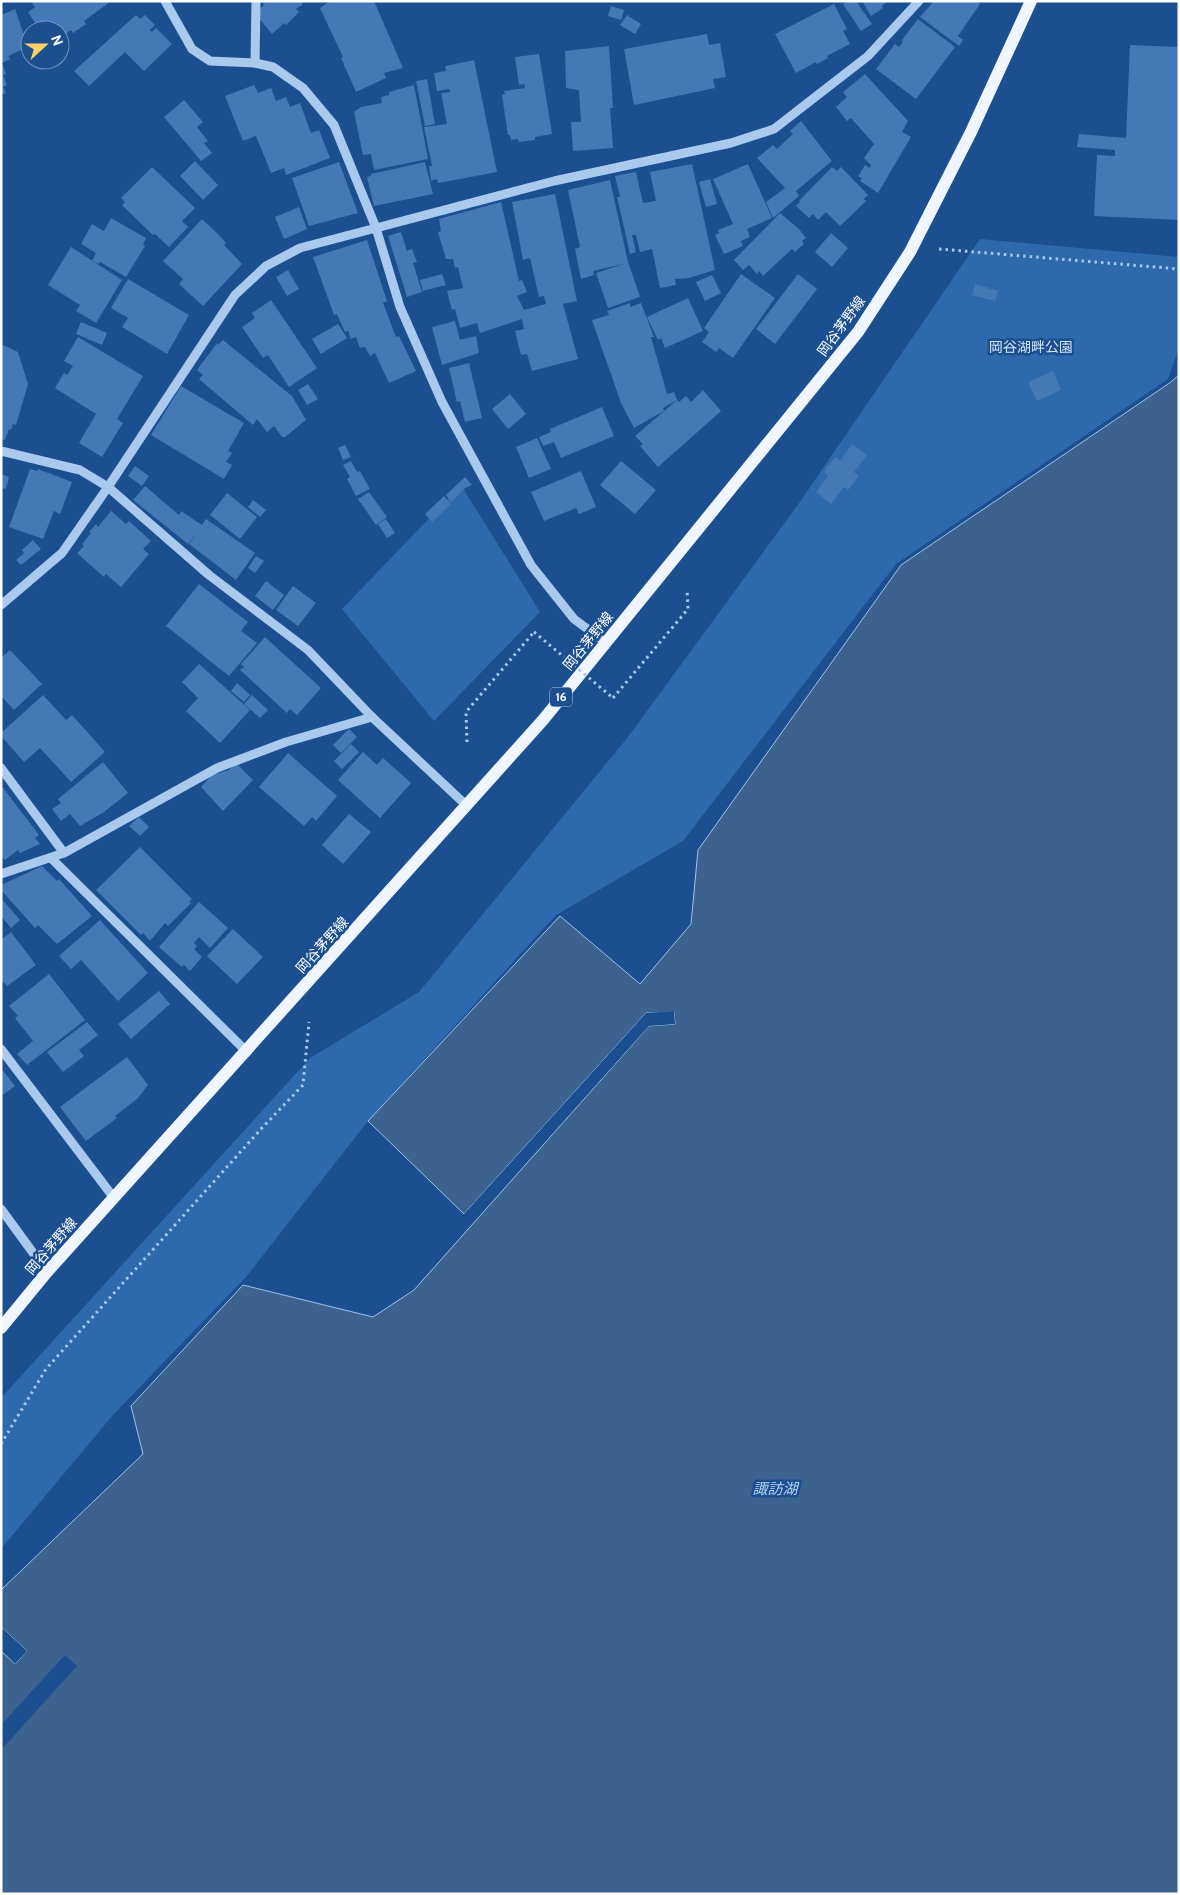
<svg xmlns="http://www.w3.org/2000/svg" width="1180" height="1895" viewBox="0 0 1180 1895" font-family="Cabin,'Noto Sans JP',sans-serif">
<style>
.green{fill:#2e69ad}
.water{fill:#3c6290;stroke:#9cc4f0}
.pier{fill:#1b4f8f}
.building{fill:#4478b7}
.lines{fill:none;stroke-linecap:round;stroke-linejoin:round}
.path{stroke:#a9c9ee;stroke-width:3;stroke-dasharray:2.5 4;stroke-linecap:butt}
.minor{stroke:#a9c9ee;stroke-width:9}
.major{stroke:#f0f6ff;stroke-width:12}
.path-bridge{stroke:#a9c9ee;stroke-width:3;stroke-dasharray:2.5 4;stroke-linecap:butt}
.labels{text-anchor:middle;stroke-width:5;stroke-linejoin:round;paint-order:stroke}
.shield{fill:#1b4f8f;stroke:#bbcadd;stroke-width:1}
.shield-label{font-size:12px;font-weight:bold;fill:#fff}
.street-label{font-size:14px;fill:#fff;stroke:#1b4f8f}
.park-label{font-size:14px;fill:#cfe3fa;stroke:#1b4f8f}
.water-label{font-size:15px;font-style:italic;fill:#b5d3f5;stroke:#1b4f8f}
</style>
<rect width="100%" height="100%" fill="#1b4f8f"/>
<!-- green -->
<g class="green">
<path d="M980 239 1179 257V347L1168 379 896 564 683 841 556 915 368 1121 246 1277 113 1415 1 1549V1398L310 1058 419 992 628 737 797 506Z"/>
<path d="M461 485 540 612 434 721 342 609Z"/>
</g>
<!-- water -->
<path class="water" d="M1179 375V1894H1V1651L15 1664 27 1651 1 1627V1590L143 1454 131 1406 243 1285 373 1317 414 1290 649 1026 675 1024 674 1012 646 1013 464 1214 368 1121 560 916 640 984 691 924 698 850 901 565 1171 382Z"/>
<!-- pier -->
<g class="pier">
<path d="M674 1011 675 1024 649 1026 473 1222 471 1220 647 1024 672 1022V1014L647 1015 466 1216 464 1214 646 1013Z"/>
<path d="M1 1627 27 1651 15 1664 1 1649 15 1660 23 1651 1 1630Z"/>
<path d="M65 1655 77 1666 1 1750V1725Z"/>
</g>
<!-- building -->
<g class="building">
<path d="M34 1H111L84 21 86 24 73 33 71 30 60 38V30H40L28 12 35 7 32 3Z"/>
<path d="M262 1H301L303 4 296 9 299 12 286 25 284 23 272 34 258 17V10L264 5Z"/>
<path d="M330 1H374L403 68 384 73 386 78 356 92 341 58 343 57 320 8Z"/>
<path d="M848 1H856L872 24 861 31 843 4Z"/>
<path d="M862 1H888L882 6 883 8 871 16Z"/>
<path d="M934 1H977L980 4 958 36 963 40 959 46 920 17Z"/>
<path d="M834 4 847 29 843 31 850 44 827 56 828 58 817 64 816 62 796 73 775 34Z"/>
<path d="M611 6 624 10 621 20 608 16Z"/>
<path d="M15 9 28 47 8 56 10 59 2 63 6 74 3 75 7 85 3 87 6 93 1 95V15Z"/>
<path d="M136 15 140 19 145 15 155 25 150 30 152 32 156 28 172 44 144 71 125 52 89 86 74 71Z"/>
<path d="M627 15 641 24 635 34 620 25Z"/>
<path d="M918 19 955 47 916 99 876 69 895 44 899 47 903 42 902 40Z"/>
<path d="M707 34 709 45 720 43 726 77 713 79 715 88 634 105 624 49Z"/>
<path d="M1130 45 1179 47V220L1094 216 1097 155 1115 156V150L1077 147 1079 134 1126 138Z"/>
<path d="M609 46 613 108H610L613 148 573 151 571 122H581L579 90 566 88 565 51Z"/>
<path d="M539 54 552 134 535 137V140L519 142 518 139 511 140 510 135H508L502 95 505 94 504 91 525 88 524 84 519 85 515 57Z"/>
<path d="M41 60H55L47 67Z"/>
<path d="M474 60 497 172 438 183 437 179 431 181 429 166H432L424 127 447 124 441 93 450 92 449 89 437 91 434 73 446 71 445 66Z"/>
<path d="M865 74 908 121 902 132 911 137 878 193 860 181 862 178 858 176 865 165 869 168 871 165 864 158 874 144 851 118 847 121 836 107 847 97 843 92Z"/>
<path d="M427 79 435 124 425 126 416 81Z"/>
<path d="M254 85 258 93 271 88 276 101 286 97 290 107 300 103 311 133 319 130 330 158 286 175 284 168 271 173 256 136 243 141 225 96Z"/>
<path d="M414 85 428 159 374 170 371 154 363 155 354 112 361 107 382 103 381 97 389 95V92Z"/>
<path d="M184 100 203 122 197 127 208 141 204 143 212 153 201 161 164 117Z"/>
<path d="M801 121 832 161 796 191 799 196 773 218 766 202 785 188 757 158 773 145 777 149 793 134 790 131Z"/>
<path d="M195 161 218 185 203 200 180 176Z"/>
<path d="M339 162 358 213 309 226 292 178Z"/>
<path d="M425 162 433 194 374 206 367 177 371 176V174Z"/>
<path d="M692 164 715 270 689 278 675 279 676 285 660 288 652 249 640 252 636 235H632L636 252 630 254 617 197H620L615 176 636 172 643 203 656 201 650 172Z"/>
<path d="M748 164 772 218 747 229 750 237 741 241 743 246 724 254 715 235 719 233 718 230 733 224 713 179Z"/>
<path d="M152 167 195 208 182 221 188 227 169 247 155 234 153 235 122 205 125 202 121 198Z"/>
<path d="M832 167 837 171 841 167 868 195 864 199 866 201 840 226 826 212 818 220 813 214 809 218 796 206 800 202 799 201Z"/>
<path d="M710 179 717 204 706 207 699 182Z"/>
<path d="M610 180 628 262 640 297 608 308 596 273 624 264 593 271 594 275 581 279 575 249 580 247 568 190Z"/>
<path d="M555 194 577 301 563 304 578 359 532 371 527 354 521 355 515 331 524 329 522 319 480 333 477 323 460 328 455 309 452 310 447 291 463 288 458 267 455 268 453 259H446L438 232 441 231 439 219 501 202 519 281 522 280 527 292 517 296 524 310 546 304 544 296 539 297 530 258 523 260 512 202Z"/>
<path d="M299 207 307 229 284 239 275 217Z"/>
<path d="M780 213 799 229 806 238 802 241 804 244 795 252 792 249 763 276 759 271 757 274 749 265 743 270 734 260Z"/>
<path d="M111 218 146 238 143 245 145 246 126 277 100 262 99 264 92 261 96 253 81 244 92 224 104 231Z"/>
<path d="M202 219 218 234 226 243 224 245 242 264 203 306 179 284 183 279 163 261Z"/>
<path d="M401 232 407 251 412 249 417 262 413 263 422 292 407 297 388 236Z"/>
<path d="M831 233 848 248 832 267 815 252Z"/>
<path d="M367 240 387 301 383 303 396 337 399 336 416 371 389 383 375 353 370 356 365 347 360 348 356 337 351 339 348 331 345 332 337 314 334 315 313 257Z"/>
<path d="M71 247 122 280 96 323 76 311 80 305 48 285Z"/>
<path d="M288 270 299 289 287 296 276 277Z"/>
<path d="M442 274 446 285 423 291 420 280Z"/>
<path d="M741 274 775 298 733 358 719 348 716 352 702 342 709 332 704 328Z"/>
<path d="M798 274 817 289 775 344 756 329Z"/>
<path d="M712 275 721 293 705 301 696 282Z"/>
<path d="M128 279 189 315 167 354 122 327 128 318 111 308Z"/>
<path d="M975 284 998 291 995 301 972 295Z"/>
<path d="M688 298 703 331 665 348 661 338 658 340 647 317Z"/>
<path d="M271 300 317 368 289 387 268 355 263 358 242 327 255 318 252 313Z"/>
<path d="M630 303V307L641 303 654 337H651L667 394 674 392 677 400 663 408 664 411 634 428 621 403 592 320 609 315 607 311Z"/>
<path d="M455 321 460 340 476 336 479 353 442 365 432 327Z"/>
<path d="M81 322 107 333 102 345 76 334Z"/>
<path d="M338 324 347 338 321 354 312 339Z"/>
<path d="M78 337 143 376 117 419 123 423 102 457 79 443 96 414 55 388 64 373 67 375 73 366 64 361Z"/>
<path d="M223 340 292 396 306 420 285 437H282L274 426 267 432 257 419 253 425 199 379 203 375 197 370 217 343 218 345Z"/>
<path d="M3 345 18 352 28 384 16 425 13 424 11 430 9 429 5 440 1 439V349Z"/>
<path d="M469 363 482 418 465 422 460 401 457 402 449 368Z"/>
<path d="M1053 371 1061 390 1037 401 1028 382Z"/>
<path d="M308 384 318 399 307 405 298 390Z"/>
<path d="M181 386 244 423 228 451 232 453 226 462 232 465 224 479 151 435Z"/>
<path d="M703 390 721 411 658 467 640 446 643 444 635 436 677 400 679 402 686 396 691 402Z"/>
<path d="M510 394 526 414 508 429 492 409Z"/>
<path d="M602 407 614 436 561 458 554 442 543 446 539 437 551 432 550 429Z"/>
<path d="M537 438 551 469 529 478 516 447Z"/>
<path d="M852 444 867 455 854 472 859 476 848 490 844 487 831 504 816 492 828 476 824 472 835 457 840 461Z"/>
<path d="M345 445 351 457 343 460 338 448Z"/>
<path d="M351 461 357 472 360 471 370 489 356 496 347 479 350 477 343 465Z"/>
<path d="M621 461 656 490 635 514 600 485Z"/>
<path d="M135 466 149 476 142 486 128 476Z"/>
<path d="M30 469 37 471 38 469 72 482 60 514 54 511 43 539 9 527Z"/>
<path d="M581 471 596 507 579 514 576 508 544 521 531 492Z"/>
<path d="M1 474 9 477 6 489 1 488Z"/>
<path d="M465 477 472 485 465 488 451 502 446 495Z"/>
<path d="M145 486 179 515 181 511 202 525 206 519 255 553 236 580 189 544 196 534 188 544 133 500Z"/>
<path d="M369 492 387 517 376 525 358 499Z"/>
<path d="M227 493 257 517 240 539 210 515Z"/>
<path d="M444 496 451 504 432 522 425 514Z"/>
<path d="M253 500 266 510 260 517 248 507Z"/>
<path d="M111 511 126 524 129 521 151 541 143 549 149 554 121 587 106 574 104 577 77 553 84 546 82 544 91 533 89 532 96 524 98 527Z"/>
<path d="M386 519 395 533 387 538 378 524Z"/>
<path d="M33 540 41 549 21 565 16 560 24 553 22 550Z"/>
<path d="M256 556 264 561 255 573 248 568Z"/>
<path d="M266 581 284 595 273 610 255 596Z"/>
<path d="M199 584 248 622 241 631 257 643 229 676 166 626Z"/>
<path d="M293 586 316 603 298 626 276 610Z"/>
<path d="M265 637 321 688 297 715 290 709 287 713 240 670 244 667 241 664Z"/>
<path d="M10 650 42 684 14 710 3 698 1 700V658Z"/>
<path d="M199 664 250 710 220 743 186 711 198 698 182 682Z"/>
<path d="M237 683 250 695 244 702 231 691Z"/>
<path d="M43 695 66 720 72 715 105 752 71 782 40 748 24 762 1 736V733Z"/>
<path d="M252 695 268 710 260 718 244 704Z"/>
<path d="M349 729 357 737 341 753 333 745Z"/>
<path d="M351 744 359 752 342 769 334 761Z"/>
<path d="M363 752 377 765 383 758 411 783 380 818 338 780Z"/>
<path d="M288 753 337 796 316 821 312 817 304 826 259 787Z"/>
<path d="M103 762 128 793 104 812 80 826 70 814 61 821 52 809 61 803 58 799Z"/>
<path d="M236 763 253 780 223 811 201 787 212 775 229 770Z"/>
<path d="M1 785 39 835 35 838 40 844 20 853 18 850 5 860 1 856Z"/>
<path d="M349 814 371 832 343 864 322 845Z"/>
<path d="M139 817 149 827 140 836 129 826Z"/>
<path d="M140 847 192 899 189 901 191 903 168 926 165 923 150 941 143 933 141 935 96 890Z"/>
<path d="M42 866 57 881 59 879 92 916 57 944 38 925 35 928 1 890V885Z"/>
<path d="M1 898 20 920 11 928 1 916Z"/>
<path d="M199 902 228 928 210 948 199 937 194 943 197 946 194 949 202 957 190 971 184 965 182 967 159 947Z"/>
<path d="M100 920 148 973 118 1001 81 960 71 969 59 956Z"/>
<path d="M233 929 263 957 237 984 207 956Z"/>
<path d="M11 932 36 965 7 986 1 979V940Z"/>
<path d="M49 974 85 1020 27 1065 17 1054 33 1041 15 1018 18 1016 9 1006Z"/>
<path d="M159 991 170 1004 131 1039 118 1024Z"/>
<path d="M87 1022 98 1035 79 1050 84 1056 63 1072 47 1052Z"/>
<path d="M127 1057 148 1085 137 1099 115 1116 117 1118 86 1141 60 1107Z"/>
<path d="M1 1068 15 1086 1 1096Z"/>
</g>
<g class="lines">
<!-- path -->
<g class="path">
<path d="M939 249 1179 269"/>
<path d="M613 698 688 609 687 589"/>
<path d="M467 742 466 712 534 632"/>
<path d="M1 1444 46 1369 261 1129 303 1085 309 1022"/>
</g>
<!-- minor -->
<g class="minor">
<path d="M165 1 192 49 210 61 255 63 273 67 303 88 334 125 376 228 400 307 442 402 531 565 574 619 605 642"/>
<path d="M255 63 256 1"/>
<path d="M1 451 80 470 108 487 209 575 308 650 372 717 466 805"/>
<path d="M1 605 62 553 108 487 235 295 266 266 300 248 376 228 554 181 731 143 774 129 868 56 919 1"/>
<path d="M1 768 64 853"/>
<path d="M51 858 247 1052"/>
<path d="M1 874 64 853 217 768 286 742 372 717"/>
<path d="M1 1049 114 1198"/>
<path d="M1 1209 47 1272"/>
</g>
<!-- major -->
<path class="major" d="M1 1328 47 1272 543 720 858 332 910 252 971 132 1031 1"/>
<!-- path-bridge -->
<path class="path-bridge" d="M534 632 613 698"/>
</g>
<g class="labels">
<!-- shield labels -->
<rect class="shield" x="550" y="687.5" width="22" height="19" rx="4"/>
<g class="shield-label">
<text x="561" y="701">16</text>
</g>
<!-- street labels -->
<g class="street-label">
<text transform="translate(841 326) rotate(-54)" y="5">岡谷茅野線</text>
<text transform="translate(588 641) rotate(-51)" y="5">岡谷茅野線</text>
<text transform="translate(322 945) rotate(-48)" y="5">岡谷茅野線</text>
<text transform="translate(51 1246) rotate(-49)" y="5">岡谷茅野線</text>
</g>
<!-- park labels -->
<g class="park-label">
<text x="1031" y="352">岡谷湖畔公園</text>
</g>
<!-- water labels -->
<g class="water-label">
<text x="775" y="1494">諏訪湖</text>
</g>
</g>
<!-- border -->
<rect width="1180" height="1895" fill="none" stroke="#ffffff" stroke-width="5"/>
<!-- north arrow -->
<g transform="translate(45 45) rotate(69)"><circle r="24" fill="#1b4f8f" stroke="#7695bc"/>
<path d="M0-4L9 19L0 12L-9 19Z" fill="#ffd166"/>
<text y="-8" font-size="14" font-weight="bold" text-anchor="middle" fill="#ffffff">N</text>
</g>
</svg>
